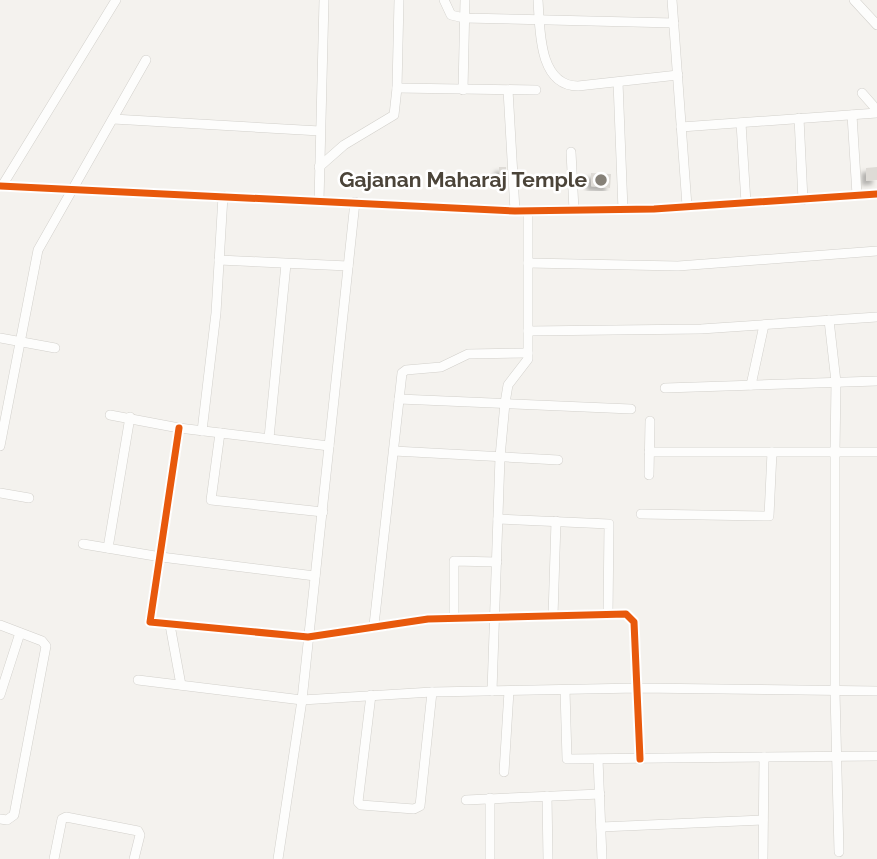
<svg xmlns="http://www.w3.org/2000/svg" width="877" height="859" viewBox="0 0 877 859" font-family="Raleway,sans-serif">
<style>
.building{fill:#dedbd6;filter:url(#shadow)}
.lines{fill:none;stroke-linecap:round;stroke-linejoin:round}
.street-casing{stroke:#d2d0cb;stroke-width:10}
.street{stroke:#fdfdfc;stroke-width:9}
.cycleway-casing{stroke:#fff;stroke-width:11}
.cycleway{stroke:#e8590c;stroke-width:7}
.poi-dot{fill:#868178;stroke:#fff;stroke-width:2.5}
.labels{text-anchor:middle;stroke-width:5;stroke-linejoin:round;paint-order:stroke}
.poi-label{font-size:21px;font-weight:bold;fill:#4b4439;stroke:#fff;text-anchor:end}
</style>
<defs>
<filter id="shadow"><feDropShadow dx="-4.5" dy="4.5" stdDeviation="2" flood-color="#0004"/></filter>
</defs>
<rect width="100%" height="100%" fill="#f4f2ee"/>
<!-- building -->
<g class="building">
<rect x="499" y="167" width="7" height="9"/>
<path d="M877 167V180L866 181V168Z"/>
<path d="M591 173 611 174 610 188 591 186Z"/>
</g>
<g class="lines">
<!-- street casing -->
<g class="street-casing">
<g id="street">
<path d="M444 0 451 15 464 18 674 23"/>
<path d="M538 0C540 28 538 86 578 86L678 75"/>
<path d="M672 0 687 206"/>
<path d="M854 0 877 25"/>
<path d="M618 82 623 210"/>
<path d="M397 88 536 90"/>
<path d="M463 90 465 0"/>
<path d="M508 90 515 211"/>
<path d="M862 93 877 110"/>
<path d="M852 115 857 195"/>
<path d="M799 118 803 200"/>
<path d="M113 119 320 131"/>
<path d="M741 123 746 203"/>
<path d="M681 127 877 113"/>
<path d="M571 152 574 210"/>
<path d="M319 167 344 145 394 115 397 88 399 0"/>
<path d="M0 186 515 211 654 209 877 194"/>
<path d="M2 186 116 0"/>
<path d="M319 201 324 0"/>
<path d="M219 260 348 266"/>
<path d="M528 263 678 266 877 251"/>
<path d="M528 331 701 329 877 317"/>
<path d="M0 338 55 348"/>
<path d="M751 385 764 325"/>
<path d="M665 388 877 381"/>
<path d="M399 399 631 409"/>
<path d="M110 415 179 428 329 446"/>
<path d="M179 428 150 622 308 637 428 619 626 614 634 622 640 759"/>
<path d="M202 431 216 313 223 196"/>
<path d="M220 433 211 500 323 512"/>
<path d="M269 438 286 264"/>
<path d="M0 446 38 250 146 60"/>
<path d="M394 451 558 460"/>
<path d="M649 452H835L836 382 829 320"/>
<path d="M649 475 650 421"/>
<path d="M0 493 29 498"/>
<path d="M641 514 769 516 772 452"/>
<path d="M498 519 609 524 608 615"/>
<path d="M83 544 161 557 315 576"/>
<path d="M108 548 130 417"/>
<path d="M553 616 556 521"/>
<path d="M454 619V561L497 562"/>
<path d="M0 625 42 641 46 646 14 815 7 820 0 819"/>
<path d="M170 625 181 685"/>
<path d="M374 625 402 373 406 370 441 367 468 354 528 353"/>
<path d="M138 680 302 700 432 692 638 688 877 691"/>
<path d="M565 690 567 759 877 756"/>
<path d="M492 691 500 457 505 403 508 385 528 359V211"/>
<path d="M0 695 20 633"/>
<path d="M371 695 358 802 361 805 414 809 420 806 432 692"/>
<path d="M598 759 602 859"/>
<path d="M504 772 509 691"/>
<path d="M547 796 548 859"/>
<path d="M466 800 600 794"/>
<path d="M601 827 763 820"/>
<path d="M839 852 835 692V452H877"/>
<path d="M54 859 62 819 66 817 138 831 140 835 134 859"/>
<path d="M278 859 302 700 355 202"/>
<path d="M490 859V798"/>
<path d="M763 859 764 757"/>
</g>
</g>
<!-- street -->
<use href="#street" class="street"/>
<!-- cycleway casing -->
<g class="cycleway-casing">
<g id="cycleway">
<path d="M0 186 515 211 654 209 877 194"/>
<path d="M179 428 150 622 308 637 428 619 626 614 634 622 640 759"/>
</g>
</g>
<!-- cycleway -->
<use href="#cycleway" class="cycleway"/>
</g>
<!-- markers -->
<circle class="poi-dot" cx="601" cy="180" r="7"/>
<g class="labels">
<!-- poi labels -->
<g class="poi-label">
<text x="587" y="187">Gajanan Maharaj Temple</text>
</g>
</g>
</svg>
